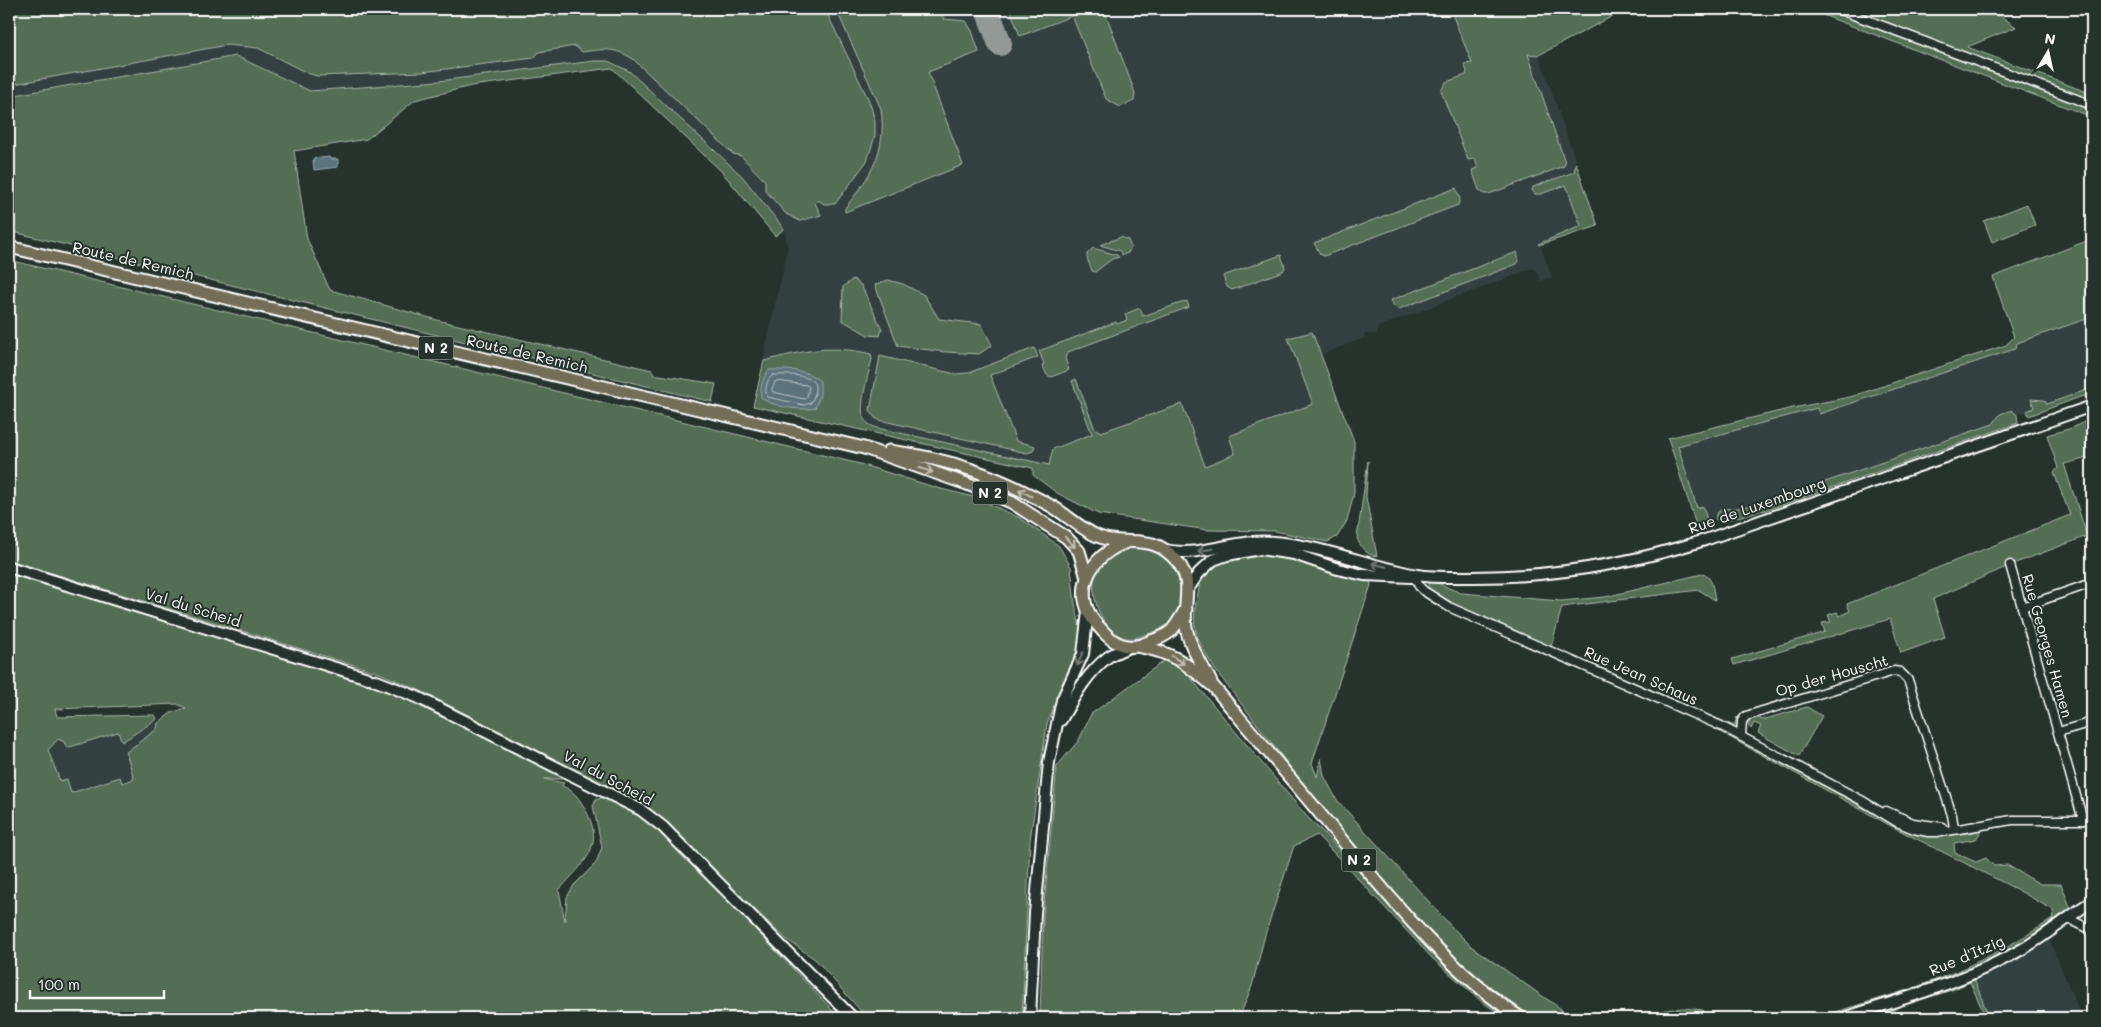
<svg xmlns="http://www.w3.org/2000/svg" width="2101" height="1027" viewBox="0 0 2101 1027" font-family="Mali,sans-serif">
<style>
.built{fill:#334140}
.green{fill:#536e55;stroke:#a9b6aa;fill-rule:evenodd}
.water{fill:#5a737c;stroke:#9cabb0}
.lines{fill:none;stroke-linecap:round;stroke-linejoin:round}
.shore{stroke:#bdc7cb;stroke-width:1}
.taxiway{stroke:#929996;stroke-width:24}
.street-casing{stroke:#fff;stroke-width:11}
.secondary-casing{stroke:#fff;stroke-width:14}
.primary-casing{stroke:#fff;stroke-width:15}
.street{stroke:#26332d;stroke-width:8}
.secondary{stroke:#26332d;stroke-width:10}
.primary{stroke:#726e59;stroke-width:11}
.oneway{stroke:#c0beb4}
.oneway2{stroke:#727a76}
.labels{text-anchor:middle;stroke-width:4;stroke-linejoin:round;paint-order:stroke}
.shield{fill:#26332d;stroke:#bec2c0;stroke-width:1}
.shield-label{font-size:14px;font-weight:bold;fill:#fff}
.street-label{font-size:15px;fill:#fff;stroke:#26332d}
</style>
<rect width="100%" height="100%" fill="#26332d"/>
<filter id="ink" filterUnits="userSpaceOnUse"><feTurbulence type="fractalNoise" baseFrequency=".02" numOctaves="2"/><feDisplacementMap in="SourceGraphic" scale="10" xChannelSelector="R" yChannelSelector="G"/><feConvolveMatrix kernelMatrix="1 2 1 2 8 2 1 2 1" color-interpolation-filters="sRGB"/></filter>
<g filter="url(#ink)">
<!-- built -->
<g class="built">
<path d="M9 9H1626L1539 55 1598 226 1540 245 1552 277 1541 281 1537 271 1533 268 1378 327 1377 334H1365L1364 338 1317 356 1345 476 1033 469 753 406 788 247 784 229 742 176 629 71 621 66 608 61H594L439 81 310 91 236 56 9 96Z"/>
<path d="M2092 317V388L2046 404 2045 399 2039 398 2031 399 2034 409 2017 415 2012 410 2000 414 1993 424 1773 500 1738 508 1722 509 1716 514V520L1708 523 1703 507 1697 508 1678 446 1817 408 1820 414 2015 349 2017 343Z"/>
<path d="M157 719V729L126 752 134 779 122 783 119 777 71 793 60 781 48 750 58 739 82 744 118 732 122 742Z"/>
<path d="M2047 934 2082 1018H1989L1972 973Z"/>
</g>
<!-- green -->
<g class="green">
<path d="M9 9H825L870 103 875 121V136L867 161 835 204H824L818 200 815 203 821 215 800 221 786 214 765 190V181L741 156 733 154 633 59C614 47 604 49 582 52L575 46 539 52 534 58 422 72 317 76 307 73 258 48 227 45 9 85Z"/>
<path d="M836 9H939L944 19 966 21 972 31 979 52 928 72 963 165 845 212V208C871 176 887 151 881 109Z"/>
<path d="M1010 9H1104L1135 93 1134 101 1120 107 1106 99 1072 16 1020 36Z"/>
<path d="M1450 9H1626L1539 55 1528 54 1565 162 1564 166 1489 194H1484L1479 190 1472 170 1478 168 1475 159 1468 160 1441 91 1446 82 1466 75 1467 71 1464 64 1472 63Z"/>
<path d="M1807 9H1991L2016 27 1967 47 2092 94V117Z"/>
<path d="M236 56 310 91 439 81 594 61H608L629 71 742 176 784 229 775 236 722 172 612 68 471 86 415 100 367 139 294 151 307 239 330 290 441 321 652 370 653 374 716 384 712 402 9 231V96Z"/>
<path d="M1576 163 1598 226 1539 245 1538 244 1581 226 1566 185 1541 194H1535L1532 190 1533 187 1574 172Z"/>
<path d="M1456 188 1460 199 1458 205 1324 256 1320 254 1314 243Z"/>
<path d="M2027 204 2035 225 1992 242 1984 221Z"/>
<path d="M1121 237 1128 240 1131 247 1128 253 1122 255 1120 251 1100 245Z"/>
<path d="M2092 239V317L2017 343 2015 349 1819 414 1817 408 1678 446 1697 508 1703 506 1708 523 1706 527 1698 531 1668 438 1793 408 1850 397 2006 345 2014 337 1993 277Z"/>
<path d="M1093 248 1117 255 1119 257 1112 259 1095 272 1092 271 1087 258V254Z"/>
<path d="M1517 252 1519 260 1517 264 1399 309 1393 306 1391 300Z"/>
<path d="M1281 255 1285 267 1283 271 1232 290 1227 287 1223 276Z"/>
<path d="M9 260 860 464 937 488 974 497 1020 518 1059 546 1071 567 1075 604 1081 631 1080 643 1047 724 1030 840 1022 1018H867L816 960 786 939 646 806 421 691 377 672 9 560Z"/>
<path d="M853 279 861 285 882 329 880 336 868 335 842 320 843 287Z"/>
<path d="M888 280 903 284 924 295 939 319 981 324 992 345 979 354 946 352 898 346 875 285Z"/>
<path d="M1187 301 1189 307 1068 352 1065 358 1069 370 1051 377 1047 375 1042 365 1044 364 1039 351 1116 322 1117 324 1127 320 1125 314 1140 308 1143 316Z"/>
<path d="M1312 332 1354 441V493L1347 521 1337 537 1327 542 1275 531 1208 530 1098 514 1057 493 1033 475V468L753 406 764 361C804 351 829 344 871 354L872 359C869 372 858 407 864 419 867 424 872 426 877 428L1049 465 1053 449 1092 434 1072 381 1076 379 1095 429 1101 432 1182 404 1205 466 1235 454 1229 436 1313 404 1288 338Z"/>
<path d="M1034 348 1038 357 990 375 1016 441 1035 446 1033 451 1027 453 879 420 875 418 870 410 880 356 955 374 968 373Z"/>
<path d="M2092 388V395L2080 397 2029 416 2027 411 2034 408 2031 399 2045 400 2047 404Z"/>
<path d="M2012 410 2017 415 2018 423 1767 510C1750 511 1733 522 1716 520V514L1722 509 1738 508 1773 500 1993 424 2000 414Z"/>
<path d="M2092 418V457L2064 464 2087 536 2013 564 1933 599 1945 637 1901 653 1890 619 1734 665 1732 659 1825 632 1822 623 1831 622 1828 615 1837 612 1839 616 1850 611 1847 604 2070 515 2054 473 2058 468 2047 435 2072 428Z"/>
<path d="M1368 461 1366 497 1377 556C1366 555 1361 548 1357 538Z"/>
<path d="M1139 547C1147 549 1156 551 1163 557 1184 572 1187 606 1168 624 1161 630 1153 633 1144 635 1138 637 1132 639 1126 638 1098 632 1084 582 1101 561 1107 552 1128 547 1139 547Z"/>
<path d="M1244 554 1270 555 1370 579 1371 585 1312 763 1317 777 1321 758 1324 776 1337 800 1449 924 1472 947 1574 1018H1563L1556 1014 1554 1016 1559 1018H1533L1484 982 1435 940 1341 833 1216 671C1197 640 1189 629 1198 593 1200 581 1204 571 1215 564 1223 559 1235 557 1244 554Z"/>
<path d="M9 574 382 688 563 776 566 779H544L564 783 562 786C573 790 578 797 584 807 607 846 584 862 559 890L565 921 567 897 574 885 596 863 602 847 593 806 596 800 601 798 603 795 640 814 663 833 840 1018H9ZM177 704 186 708 171 713 158 723 157 729 126 752 134 779 122 783 120 777 71 793 67 779 60 781 48 750 58 739 64 742 67 748 118 732 122 742 157 719 155 715 57 717 55 709Z"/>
<path d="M1702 574C1713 576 1713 590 1715 600L1699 590 1562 607 1551 647 1471 614 1427 589 1430 580 1461 593 1561 601 1605 597Z"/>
<path d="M1168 658 1179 664 1309 819 1324 833 1434 955 1513 1018H1505L1480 1000 1432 958 1317 835 1294 846 1265 935 1252 986 1239 1018H1040L1043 915 1057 766 1079 740 1091 714Z"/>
<path d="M1593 664 1734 726 1737 717 1739 725 1733 728Z"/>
<path d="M1807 707 1822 716 1799 756 1758 733 1761 726 1754 723 1751 729 1748 725 1751 719 1757 717 1762 720Z"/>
<path d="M1693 717 1738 739 1897 826C1925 836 1953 837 1982 830L1976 839 1954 843 1955 853 1976 862 1986 858 1994 866 2007 865 2040 884H2061L2071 909 2051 928 1966 972 1832 1018H1814C1854 1006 1896 995 1935 980 1977 964 2016 943 2054 918L2053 910 2018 890 1891 826Z"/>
<path d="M1972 973 1989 1018H1986L1970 982 1952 990 1898 1007C1887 1015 1873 1018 1861 1018L1914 999Z"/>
<path d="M1683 1008 1703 1010 1707 1018H1701L1698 1015 1692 1014 1674 1018H1640L1666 1010Z"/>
</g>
<!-- water -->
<g class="water">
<path d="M329 157 330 159H338V167L314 170 313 159Z"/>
<path d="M769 370C787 370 807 369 820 381V395L815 408C802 411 771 407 761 397 760 386 763 378 769 370Z"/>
</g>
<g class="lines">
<!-- shore -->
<g class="shore">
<path d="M773 375C786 375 807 373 815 384V394L811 403 804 405 768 397C763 391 767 379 773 375Z"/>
<path d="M776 381 807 385 809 387 807 397 804 399 773 392 772 389Z"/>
</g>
<!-- taxiway -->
<path class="taxiway" d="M987 9 1000 44"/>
<!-- street casing -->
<g class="street-casing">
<g id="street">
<path d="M1838 9 2092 105"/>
<path d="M2010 565 2083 820"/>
<path d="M1419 575 1416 580 1419 586 1424 591 1449 607 1721 726 1861 800 1897 822 1914 829 1928 832H1941L2012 820H2092"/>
<path d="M2022 607 2092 583"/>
<path d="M2058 732 2092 722"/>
<path d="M1741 735 1742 721 1746 716 1894 671 1900 672 1908 680 1952 815 1954 828"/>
<path d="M1886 811 1913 823 1942 827"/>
<path d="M2069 919 2092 930"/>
</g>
</g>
<!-- secondary casing -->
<g class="secondary-casing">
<g id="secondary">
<path d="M1165 550C1201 558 1237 538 1274 542 1323 546 1369 566 1417 575 1435 578 1456 577 1474 577 1554 577 1629 564 1705 540L2092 406"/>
<path d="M9 567 368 678"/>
<path d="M1188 589 1199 573 1213 560 1227 555 1260 549 1294 554 1338 569 1364 575 1411 577"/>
<path d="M374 680 417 697 641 810 663 827 853 1018"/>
<path d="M1061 720C1074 697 1087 673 1108 657 1114 653 1122 650 1129 647"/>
<path d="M1030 1018 1035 913 1049 762 1062 700 1083 654 1088 611"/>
<path d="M1844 1018C1905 998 1970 980 2026 947 2049 933 2070 916 2092 901"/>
</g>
</g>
<!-- primary casing -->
<g class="primary-casing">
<g id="primary">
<path d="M9 247 864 448 967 484 1011 502 1066 537 1079 551 1087 578"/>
<path d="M889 451C951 459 998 476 1053 507 1068 516 1081 529 1097 536 1128 549 1150 530 1177 561 1195 583 1182 604 1186 627 1189 646 1203 666 1211 682"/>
<path d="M1127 542C1089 555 1068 595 1100 628 1108 637 1116 645 1128 646 1136 648 1144 644 1151 641 1158 639 1165 636 1171 631 1177 625 1181 616 1186 609"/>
<path d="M1137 646C1172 652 1186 663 1213 686 1258 739 1302 793 1347 846 1399 909 1452 973 1521 1018"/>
</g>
</g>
<!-- street -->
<use href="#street" class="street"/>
<!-- secondary -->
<use href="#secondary" class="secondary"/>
<!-- primary -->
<use href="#primary" class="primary"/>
</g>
<!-- one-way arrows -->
<defs><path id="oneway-shaft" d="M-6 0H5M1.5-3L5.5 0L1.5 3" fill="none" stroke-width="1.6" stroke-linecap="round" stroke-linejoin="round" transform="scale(1.25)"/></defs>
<g class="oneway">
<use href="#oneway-shaft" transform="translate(926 470) rotate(19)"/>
<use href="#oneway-shaft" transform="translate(1025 493) rotate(-153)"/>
<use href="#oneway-shaft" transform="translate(1070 542) rotate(46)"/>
<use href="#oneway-shaft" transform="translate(1178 660) rotate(33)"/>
</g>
<g class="oneway2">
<use href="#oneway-shaft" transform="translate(1205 550) rotate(170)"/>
<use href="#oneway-shaft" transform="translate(1379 565) rotate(-166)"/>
<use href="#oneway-shaft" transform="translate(1080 659) rotate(112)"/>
</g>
</g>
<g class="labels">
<!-- shield labels -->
<g class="shield">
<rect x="418.5" y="336.5" width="35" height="23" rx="4"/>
<rect x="972.5" y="481.5" width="35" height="23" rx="4"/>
<rect x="1341.5" y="848.5" width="35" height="23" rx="4"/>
</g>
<g class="shield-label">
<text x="436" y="353">N 2</text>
<text x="990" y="498">N 2</text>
<text x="1359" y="865">N 2</text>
</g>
<!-- street labels -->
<g class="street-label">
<text transform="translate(133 261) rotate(13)" y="5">Route de Remich</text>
<text transform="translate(527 354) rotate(13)" y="5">Route de Remich</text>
<text transform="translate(1757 506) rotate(-19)" y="5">Rue de Luxembourg</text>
<text transform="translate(193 608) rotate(17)" y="5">Val du Scheid</text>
<text transform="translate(2047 646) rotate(74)" y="5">Rue Georges Hamen</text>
<text transform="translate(1641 676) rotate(24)" y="5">Rue Jean Schaus</text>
<text transform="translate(1832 676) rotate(-16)" y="5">Op der Houscht</text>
<text transform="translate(608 778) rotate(28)" y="5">Val du Scheid</text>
<text transform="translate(1967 956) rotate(-23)" y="5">Rue d'Itzig</text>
</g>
</g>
<!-- margin -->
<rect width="2101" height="1027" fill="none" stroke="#26332d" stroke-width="30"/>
<rect x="15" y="15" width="2071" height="997" fill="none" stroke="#fff" stroke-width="2" filter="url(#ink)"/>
<!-- north arrow -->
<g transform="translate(2048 52) rotate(9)" stroke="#26332d" stroke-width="4" paint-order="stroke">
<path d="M0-4L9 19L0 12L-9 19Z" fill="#ffffff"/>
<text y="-8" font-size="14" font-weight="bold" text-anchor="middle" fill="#ffffff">N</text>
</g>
<!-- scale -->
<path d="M30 990v8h134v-8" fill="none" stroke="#ffffff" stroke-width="2.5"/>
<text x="38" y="990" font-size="15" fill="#ffffff" stroke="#26332d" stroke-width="4" paint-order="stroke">100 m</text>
</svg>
